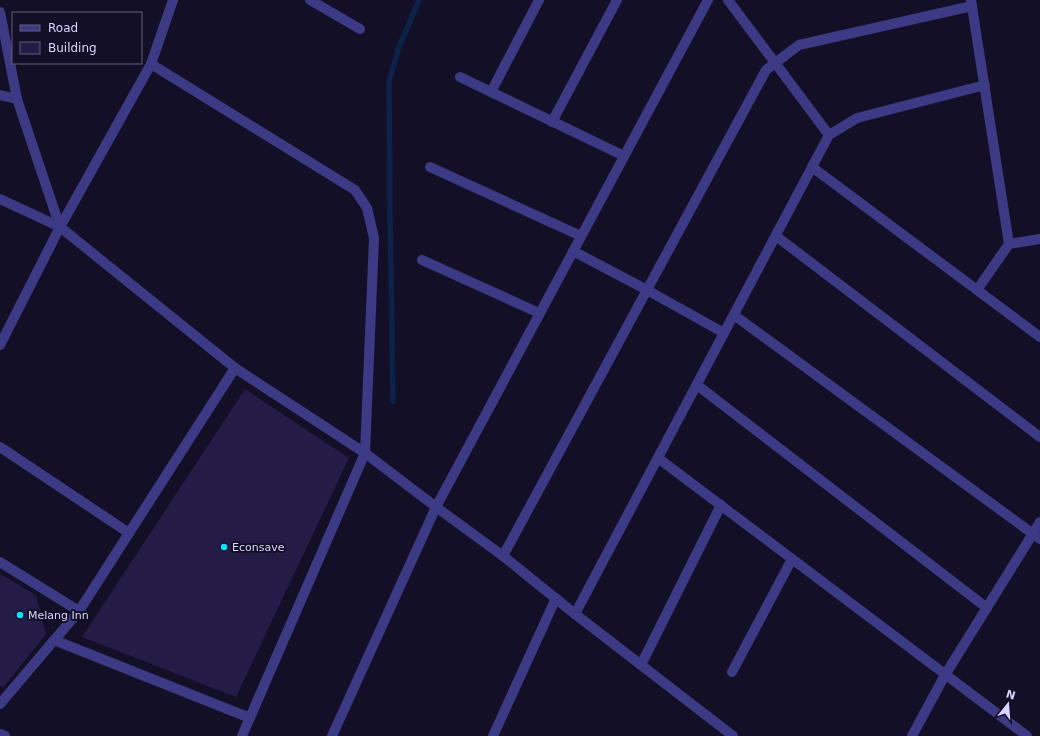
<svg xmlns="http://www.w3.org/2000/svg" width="1040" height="736" viewBox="0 0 1040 736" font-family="'DejaVu Sans',sans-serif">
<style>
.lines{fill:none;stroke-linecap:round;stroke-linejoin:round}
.stream{stroke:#0c2248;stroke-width:5.5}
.building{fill:#241b47}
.minor{stroke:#3d3a85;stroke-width:10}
.poi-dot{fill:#00e5ff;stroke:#130f26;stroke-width:1.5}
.labels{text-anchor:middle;stroke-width:4;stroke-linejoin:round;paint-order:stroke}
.poi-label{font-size:11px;fill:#d9d4ff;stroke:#130f26;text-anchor:start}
</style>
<rect width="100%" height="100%" fill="#130f26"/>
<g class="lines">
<!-- stream -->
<path class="stream" d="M393 401 390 207 389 82 399 47 419 0"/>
</g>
<!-- building -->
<g class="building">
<path d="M245 389 349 458 236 697 82 637Z"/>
<path d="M0 574 36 595 46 634 3 688 0 685Z"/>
</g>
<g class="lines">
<!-- minor -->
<g class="minor">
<path d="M310 0 360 29"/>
<path d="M728 0 829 135"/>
<path d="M971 0 1009 244 977 290"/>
<path d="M0 12 17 99 60 227"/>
<path d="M151 64 355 190 367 208 374 238 365 453 242 736"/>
<path d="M460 77 624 156"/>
<path d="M491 92 539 0"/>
<path d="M0 95 17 99"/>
<path d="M552 122 617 0"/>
<path d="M430 167 581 236"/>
<path d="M812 167 1040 337"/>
<path d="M0 199 60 227 235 368 365 453 436 507 503 556 575 614 733 736"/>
<path d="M776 236 1040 437"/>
<path d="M1009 244 1040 239"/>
<path d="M573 251 647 290 724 333"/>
<path d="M422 260 539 313"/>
<path d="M734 315 1040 539"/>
<path d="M0 345 60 227 151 64 173 0"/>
<path d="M697 385 987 608"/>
<path d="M0 447 129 533"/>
<path d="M658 458 1027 736"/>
<path d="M503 556 766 70 775 63 799 45 972 6"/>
<path d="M0 562 79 611"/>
<path d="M575 614 829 135 857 118 985 85"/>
<path d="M54 640 250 718"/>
<path d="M641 665 721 505"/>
<path d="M732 672 792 559"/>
<path d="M0 704 79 611 235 368"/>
<path d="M0 734 5 736"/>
<path d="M332 736 436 507 708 0"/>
<path d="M493 736 556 598"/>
<path d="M912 736 945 675 1040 522"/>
</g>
</g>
<!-- markers -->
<g class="poi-dot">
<circle cx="224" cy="547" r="4"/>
<circle cx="20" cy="615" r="4"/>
</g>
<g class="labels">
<!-- poi labels -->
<g class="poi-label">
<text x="232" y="551">Econsave</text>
<text x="28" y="619">Melang Inn</text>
</g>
</g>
<!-- legend -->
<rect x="12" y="12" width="130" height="52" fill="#130f26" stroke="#625e7d"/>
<rect x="20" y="25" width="20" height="6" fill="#3d3a85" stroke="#625e7d"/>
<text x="48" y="32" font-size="12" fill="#d9d4ff">Road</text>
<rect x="20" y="42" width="20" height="12" fill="#241b47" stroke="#625e7d"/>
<text x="48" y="52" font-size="12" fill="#d9d4ff">Building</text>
<!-- north arrow -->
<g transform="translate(1008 704) rotate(17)" stroke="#130f26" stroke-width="3" paint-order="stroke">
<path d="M0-3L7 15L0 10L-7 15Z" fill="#d9d4ff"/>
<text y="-6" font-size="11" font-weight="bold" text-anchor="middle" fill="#d9d4ff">N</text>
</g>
</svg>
